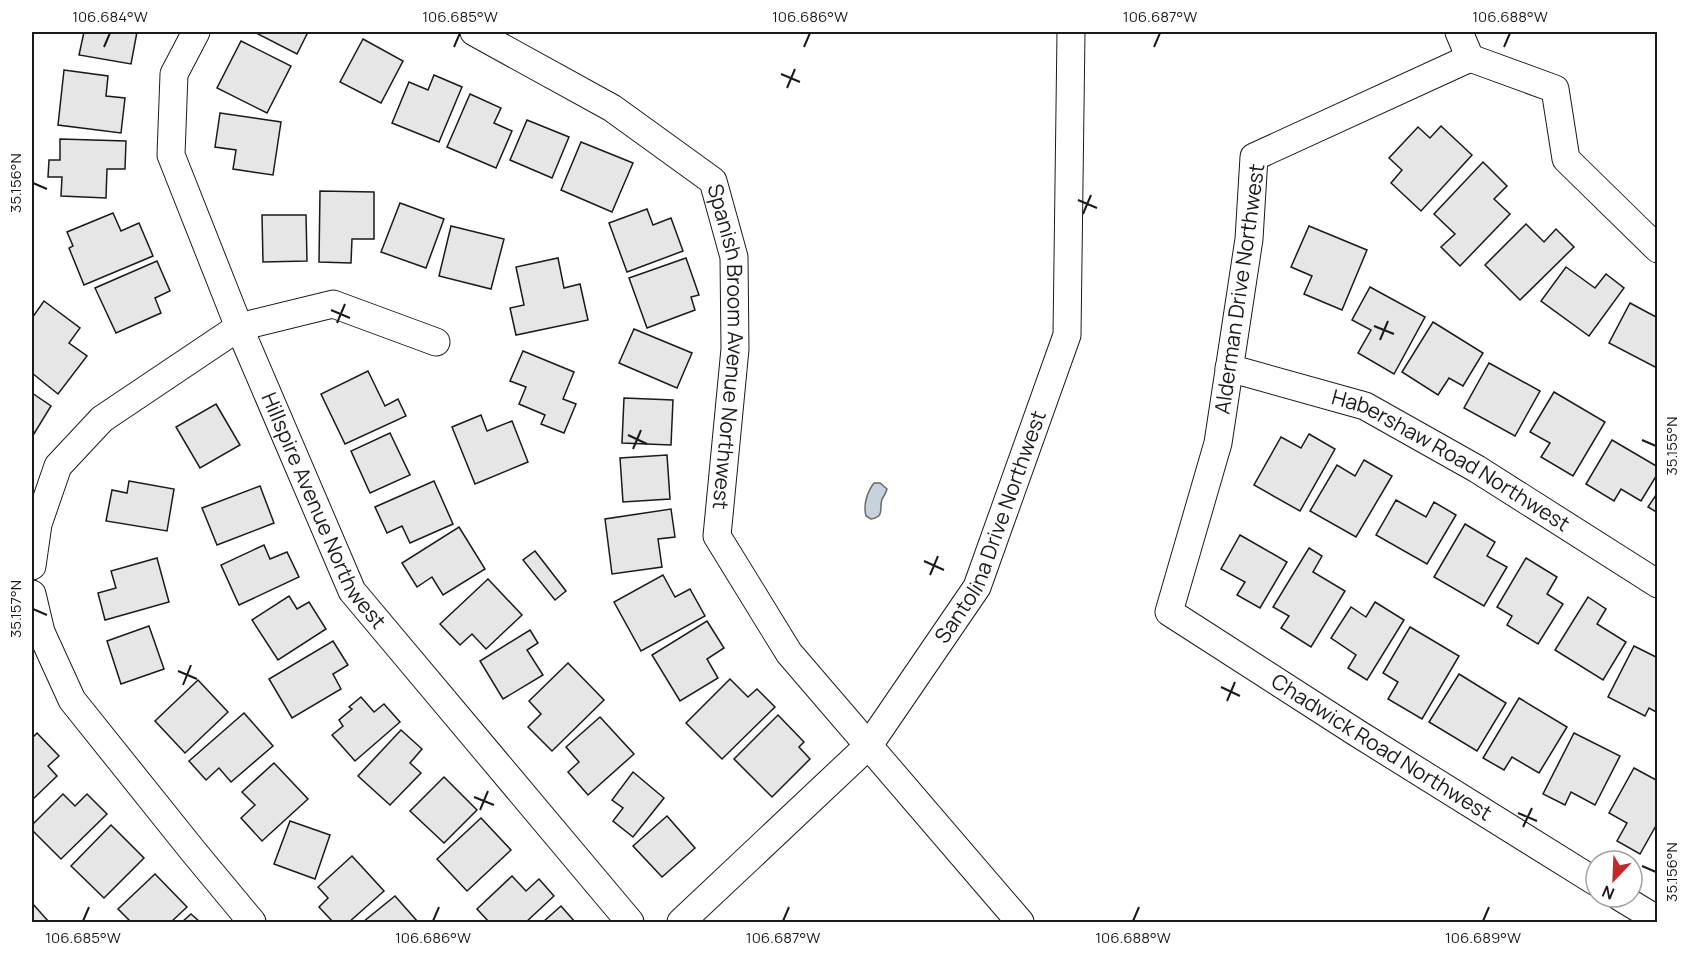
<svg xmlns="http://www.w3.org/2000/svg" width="1689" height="954" viewBox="0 0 1689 954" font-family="Manrope,sans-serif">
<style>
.water{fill:#c6d2dc;stroke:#6a6a6a;stroke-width:1.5}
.building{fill:#e6e6e6;stroke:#1a1a1a;stroke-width:1.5}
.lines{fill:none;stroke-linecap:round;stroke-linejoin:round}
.minor-casing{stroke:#1a1a1a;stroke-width:29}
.minor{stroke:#fff;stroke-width:27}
.ticks{fill:none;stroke:#1a1a1a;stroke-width:2}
.labels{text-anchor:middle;stroke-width:4.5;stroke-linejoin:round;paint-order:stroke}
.street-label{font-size:21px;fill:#1a1a1a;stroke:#fff}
.neatline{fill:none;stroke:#1a1a1a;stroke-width:2}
.ticks-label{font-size:15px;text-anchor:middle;fill:#1a1a1a}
</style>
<rect width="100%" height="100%" fill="#fff"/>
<!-- water -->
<path class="water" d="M874 483H880L887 489C886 493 884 496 882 499 879 509 885 517 871 519L866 516C863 505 867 492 874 483Z"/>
<!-- building -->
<g class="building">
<path d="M84 32H137L131 64 79 55Z"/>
<path d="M254 32H308L297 54Z"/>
<path d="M363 39 403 61 381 103 340 82Z"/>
<path d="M241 41 291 66 267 113 217 88Z"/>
<path d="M64 70 108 76 106 96 125 98 121 133 58 125Z"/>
<path d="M434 75 462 87 439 142 392 123 409 82 428 90Z"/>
<path d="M470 94 501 108 494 123 512 131 496 168 447 147Z"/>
<path d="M220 113 281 122 273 175 233 169 236 150 215 147Z"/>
<path d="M527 120 569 137 552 178 510 160Z"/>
<path d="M1441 126 1472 155 1421 211 1391 183 1402 170 1389 158 1418 127 1430 138Z"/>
<path d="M60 139 126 141 125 169H107L106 198 61 196 62 177H48L49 160H60Z"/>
<path d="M581 142 633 163 612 212 561 190Z"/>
<path d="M1483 162 1507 186 1494 199 1510 214 1460 266 1441 247 1455 234 1434 214Z"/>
<path d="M320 191 374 192V239H352L351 263 319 262Z"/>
<path d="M400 203 444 219 426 268 381 252Z"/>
<path d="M647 209 653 225 671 218 683 251 627 272 609 223Z"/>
<path d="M113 213 121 231 139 223 153 256 84 285 69 248 73 246 67 232Z"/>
<path d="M262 215H306L307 261 263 262Z"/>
<path d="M1526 224 1544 242 1556 229 1574 247 1520 300 1485 265Z"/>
<path d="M451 226 504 239 491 289 439 276Z"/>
<path d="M1309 226 1367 250 1342 310 1304 294 1312 276 1291 267Z"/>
<path d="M558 258 564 288 580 284 588 320 516 335 510 308 524 305 516 267Z"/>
<path d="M686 258 699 295 691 297 695 310 647 328 629 278Z"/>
<path d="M157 261 170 291 155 298 161 313 116 333 95 288Z"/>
<path d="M1566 267 1595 288 1606 274 1624 288 1589 336 1541 301Z"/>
<path d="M1370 287 1425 317 1394 374 1358 353 1371 330 1352 320Z"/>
<path d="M44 301 80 328 69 343 87 356 58 394 32 373V318Z"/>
<path d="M1630 303 1658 318 1657 368 1609 343Z"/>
<path d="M1433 322 1483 353 1463 386 1449 378 1438 395 1402 372Z"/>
<path d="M634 329 692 353 677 388 619 363Z"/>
<path d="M523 351 574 372 563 399 576 404 564 433 541 424 545 415 519 404 526 387 510 381Z"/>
<path d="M1489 363 1540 391 1515 436 1464 408Z"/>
<path d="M368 371 385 406 398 399 406 416 345 444 321 394Z"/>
<path d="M1554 392 1605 422 1573 476 1541 457 1550 443 1530 432Z"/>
<path d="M32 393 51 406 32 437Z"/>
<path d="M624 398 673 400 671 445 622 443Z"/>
<path d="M216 404 240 445 200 468 176 427Z"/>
<path d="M481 415 487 431 512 421 528 462 475 484 452 427Z"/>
<path d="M390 433 410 475 370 493 351 451Z"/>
<path d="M1309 434 1335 449 1300 511 1254 485 1281 437 1301 448Z"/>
<path d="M1612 440 1658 467V473L1641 501 1621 489 1614 501 1586 484Z"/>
<path d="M667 455 670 499 623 502 620 458Z"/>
<path d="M1364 460 1392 476 1356 537 1310 511 1337 465 1355 476Z"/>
<path d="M129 481 174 489 167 531 106 521 112 490 127 493Z"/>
<path d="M434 481 453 524 410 543 402 526 387 533 375 507Z"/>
<path d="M260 486 274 523 217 545 202 508Z"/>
<path d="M1658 492V513L1648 507Z"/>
<path d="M1396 500 1426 517 1434 502 1456 515 1427 564 1376 535Z"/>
<path d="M671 509 675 537 658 539 662 567 612 574 605 519Z"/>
<path d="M1465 524 1495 542 1487 556 1507 567 1484 606 1434 577Z"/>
<path d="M459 527 485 569 443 595 432 577 417 587 402 563Z"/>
<path d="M1240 535 1287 562 1260 608 1237 595 1245 582 1221 569Z"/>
<path d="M264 545 270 559 287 552 299 577 239 605 221 565Z"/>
<path d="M1309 548 1322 556 1313 572 1345 591 1311 647 1281 628 1289 616 1273 607Z"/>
<path d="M535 551 566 591 555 600 523 560Z"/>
<path d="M157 558 169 602 105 620 98 593 116 588 111 571Z"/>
<path d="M1526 558 1557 577 1547 594 1563 604 1538 644 1507 625 1512 616 1497 607Z"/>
<path d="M663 575 675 597 690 589 705 616 641 651 614 602Z"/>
<path d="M488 579 522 615 486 649 472 634 460 645 440 624Z"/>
<path d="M289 596 297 609 309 602 326 629 278 660 252 620Z"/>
<path d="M1588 597 1606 609 1597 624 1626 642 1603 680 1555 650Z"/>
<path d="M1375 602 1404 620 1367 680 1348 668 1356 655 1331 638 1351 607 1366 617Z"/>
<path d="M707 621 724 648 707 659 718 678 680 701 652 655Z"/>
<path d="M149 626 164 669 121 684 107 641Z"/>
<path d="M1410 627 1459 656 1422 719 1388 699 1398 682 1383 673Z"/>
<path d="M530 630 538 643 527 650 543 675 503 699 480 661Z"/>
<path d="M333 641 348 665 333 674 341 689 292 718 269 679Z"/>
<path d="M1634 646 1658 658V713L1649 708 1645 716 1608 697Z"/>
<path d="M568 663 604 700 552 751 528 727 541 714 529 701Z"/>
<path d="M1459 674 1506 703 1477 751 1429 722Z"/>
<path d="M730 679 748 697 757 689 775 707 722 759 686 723Z"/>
<path d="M198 680 228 712 185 753 155 721Z"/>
<path d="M361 697 374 712 384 704 400 722 355 761 332 735 343 726 339 720 352 709 349 707Z"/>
<path d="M1519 698 1567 727 1539 773 1512 757 1504 770 1483 758Z"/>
<path d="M244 713 273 746 231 782 219 768 206 780 189 761Z"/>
<path d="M778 715 804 742 799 747 810 759 772 797 734 759Z"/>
<path d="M600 717 634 754 588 795 568 772 579 762 566 747Z"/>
<path d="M401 730 422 749 410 763 421 773 390 805 358 776Z"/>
<path d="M37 733 59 756 48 766 57 776 32 800V738Z"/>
<path d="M1574 733 1620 756 1595 805 1571 792 1565 805 1543 794Z"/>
<path d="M274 763 308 799 262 841 241 818 255 805 242 792Z"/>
<path d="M1634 768 1658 781V822L1640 854 1617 841 1627 823 1609 813Z"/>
<path d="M633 772 664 798 633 837 613 821 623 808 612 800Z"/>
<path d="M444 777 477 810 444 843 410 811Z"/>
<path d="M63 794 75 806 87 794 107 814 61 859 32 830V825Z"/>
<path d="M667 816 695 848 662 877 633 846Z"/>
<path d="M481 818 511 850 467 891 437 859Z"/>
<path d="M290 821 330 835 315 879 274 864Z"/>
<path d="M111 825 144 858 104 898 71 866Z"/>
<path d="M352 856 384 891 349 922H333L319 907 328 898 318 887Z"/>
<path d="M155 874 187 907 171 922H131L118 909Z"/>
<path d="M512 876 526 891 539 879 554 896 526 922H489L477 909Z"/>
<path d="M395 896 418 922H363Z"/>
<path d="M32 903 49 922H32Z"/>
<path d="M561 906 575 922H543Z"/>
<path d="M191 914 200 922H182Z"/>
</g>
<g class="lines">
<!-- minor casing -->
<g class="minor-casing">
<g id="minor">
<path id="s1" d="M196 32 174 74 171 155 239 327 352 591 630 922"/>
<path id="s2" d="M474 32 612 108 713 181 734 257 735 349 717 536 789 653 1020 922"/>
<path d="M1459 32 1470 58 1555 89 1566 159 1658 249"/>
<path id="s3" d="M1470 58 1254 157 1249 239 1218 443 1169 612 1357 733 1596 882"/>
<path id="s4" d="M1229 368 1365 406 1477 469 1658 584"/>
<path d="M32 566 38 524 58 466 102 419 239 327 333 304 436 342"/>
<path d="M32 594 41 632 72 700 193 851 252 922"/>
<path d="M1620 897 1658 920"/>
<path id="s5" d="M681 922 869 745 977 587 1067 335 1071 32"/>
</g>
</g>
<!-- minor -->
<use href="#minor" class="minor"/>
</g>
<!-- ticks -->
<path class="ticks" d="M104 47 110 33M454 47 460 33M804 47 810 33M1154 47 1160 33M1504 47 1510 33M781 74 800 82M787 88 795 69M33 183 47 189M1078 200 1097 208M1083 214 1091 195M331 310 350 318M337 323 345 304M1374 326 1394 334M1380 340 1388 321M628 435 647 444M1642 440 1656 446M633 449 641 430M924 561 944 570M930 575 938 556M33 609 47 615M178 671 197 679M183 685 191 665M1221 687 1240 696M1227 701 1235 682M474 797 494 805M480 810 488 791M1518 813 1537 821M1523 827 1532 808M1642 866 1656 872M83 921 89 907M433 921 439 907M783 921 789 907M1133 921 1139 907M1483 921 1489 907"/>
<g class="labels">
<!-- street labels -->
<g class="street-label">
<text transform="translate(1240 289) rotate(-82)" y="7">Alderman Drive Northwest</text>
<text dy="7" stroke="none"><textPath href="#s2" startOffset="450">Spanish Broom Avenue Northwest</textPath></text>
<text dy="7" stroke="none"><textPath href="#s4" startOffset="242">Habershaw Road Northwest</textPath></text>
<text dy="7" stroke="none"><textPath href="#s1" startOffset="516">Hillspire Avenue Northwest</textPath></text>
<text dy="7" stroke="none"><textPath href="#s5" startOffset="510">Santolina Drive Northwest</textPath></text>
<text dy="7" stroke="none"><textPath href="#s3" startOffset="954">Chadwick Road Northwest</textPath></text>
</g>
</g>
<!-- border -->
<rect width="1689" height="954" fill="none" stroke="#ffffff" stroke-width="66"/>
<!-- north arrow -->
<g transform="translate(1614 879) rotate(203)"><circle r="28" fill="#ffffff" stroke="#a3a3a3" stroke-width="1.5"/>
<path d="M0-4.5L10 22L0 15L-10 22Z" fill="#c62828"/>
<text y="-9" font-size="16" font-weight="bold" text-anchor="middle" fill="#1a1a1a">N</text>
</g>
<rect x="33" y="33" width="1623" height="888" class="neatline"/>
<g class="ticks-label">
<text x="110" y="22">106.684°W</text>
<text x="460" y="22">106.685°W</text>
<text x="810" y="22">106.686°W</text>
<text x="1160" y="22">106.687°W</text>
<text x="1510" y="22">106.688°W</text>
<text transform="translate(16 183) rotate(-90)" y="5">35.156°N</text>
<text transform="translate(1672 446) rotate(-90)" y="5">35.155°N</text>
<text transform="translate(16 609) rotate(-90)" y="5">35.157°N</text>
<text transform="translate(1672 872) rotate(-90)" y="5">35.156°N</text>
<text x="83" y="943">106.685°W</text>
<text x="433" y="943">106.686°W</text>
<text x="783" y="943">106.687°W</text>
<text x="1133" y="943">106.688°W</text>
<text x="1483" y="943">106.689°W</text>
</g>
</svg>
